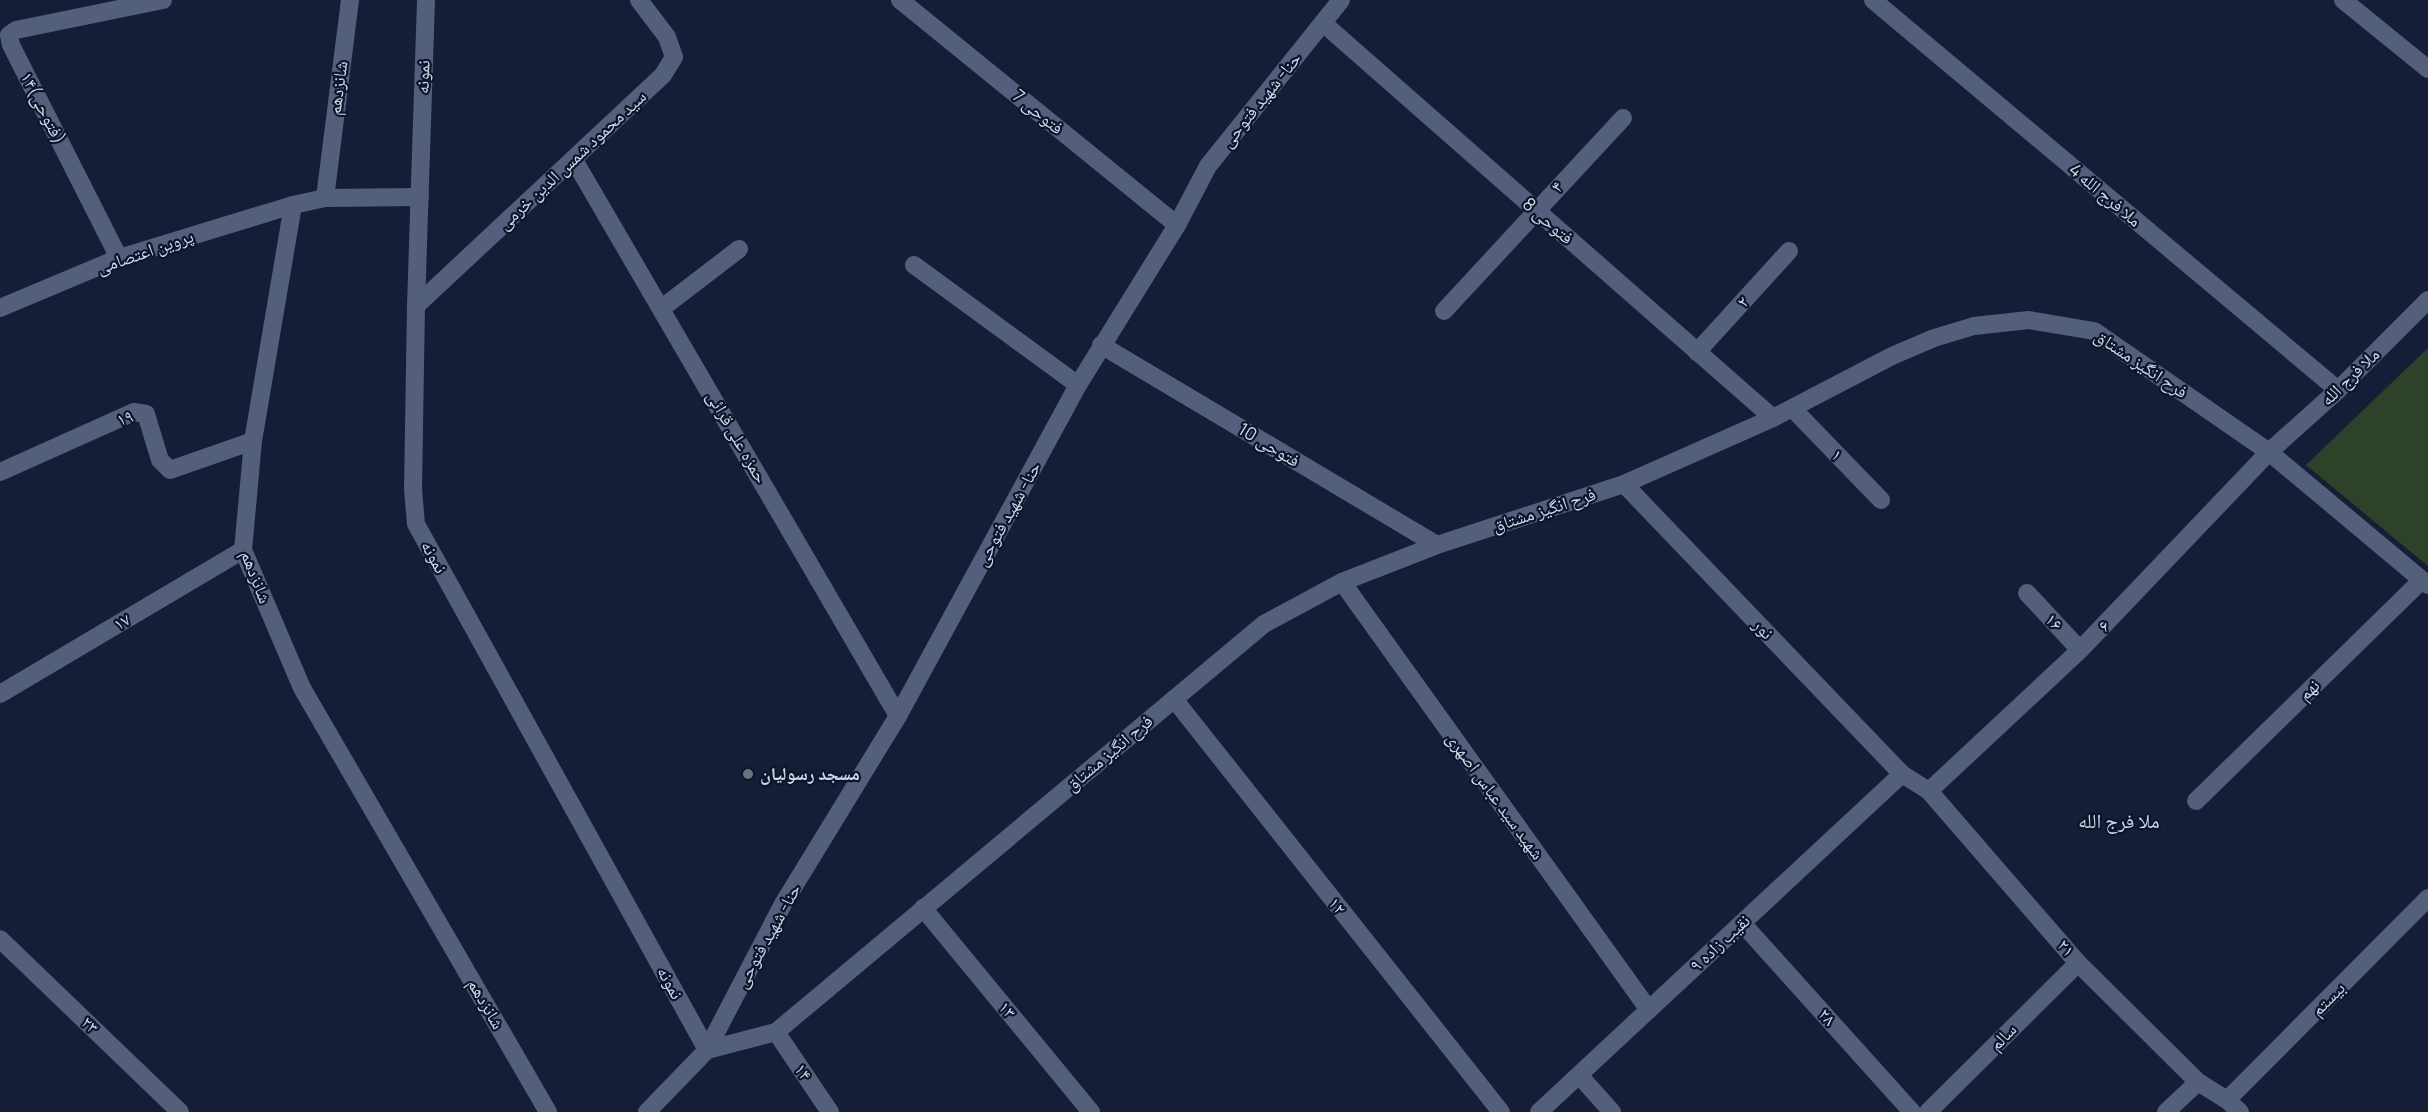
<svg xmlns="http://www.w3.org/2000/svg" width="2428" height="1112" viewBox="0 0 2428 1112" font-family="Manrope,'Noto Naskh Arabic',sans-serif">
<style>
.green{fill:#2e422a}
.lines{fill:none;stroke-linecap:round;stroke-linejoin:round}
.service{stroke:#535f7b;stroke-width:18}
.minor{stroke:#535f7b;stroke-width:18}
.worship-dot{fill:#6b7280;stroke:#0c152c;stroke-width:2}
.labels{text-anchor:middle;stroke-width:4.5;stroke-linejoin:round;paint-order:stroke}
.street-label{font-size:18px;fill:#cfd6e6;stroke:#0c152c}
.poi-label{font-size:18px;font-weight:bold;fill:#cfd6e6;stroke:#0c152c;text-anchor:start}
.neighbourhood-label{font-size:20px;fill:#cfd6e6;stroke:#0c152c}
</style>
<rect width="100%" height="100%" fill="#151e36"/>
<!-- green -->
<path class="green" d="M2428 348V566L2306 465Z"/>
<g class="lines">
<!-- service -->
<g class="service">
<path d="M1101 345 1437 545"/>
<path d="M1902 774 1929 791 2078 963 1928 1112"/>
<path d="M1742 923 1912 1112"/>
</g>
<!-- minor -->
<g class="minor">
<path d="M350 0 325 198 293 205 253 441 243 550 302 688 548 1112"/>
<path d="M426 0 416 306 413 489 416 524 707 1050"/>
<path d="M900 0 1177 225"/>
<path d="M1873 0 2338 390"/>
<path d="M2343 0 2428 69"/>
<path d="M1323 23 1773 418"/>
<path d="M574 160 898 716"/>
<path d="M325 198 420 197"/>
<path d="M119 258 11 45 9 35 16 30 163 0"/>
<path d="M914 265 1078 385"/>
<path d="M416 306 663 75 674 57 667 37 639 0"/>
<path d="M0 308 119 258 293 205"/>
<path d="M662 308 739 249"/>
<path d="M1444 311 1623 118"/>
<path d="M1697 352 1789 251"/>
<path d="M1793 409 1881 500"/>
<path d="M0 472 134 412 146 414 160 460 170 470 253 441"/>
<path d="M1342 582 1649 1010"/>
<path d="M2027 593 2080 650"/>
<path d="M0 694 243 550"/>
<path d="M1174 699 1501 1112"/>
<path d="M1929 791 2080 650 2269 452 2338 390 2428 300"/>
<path d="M2196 801 2422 580"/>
<path d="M923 908 1091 1112"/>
<path d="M0 939 180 1112"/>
<path d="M2078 963 2198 1082 2227 1100 2240 1112"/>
<path d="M776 1032 830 1112"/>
<path d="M707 1050 776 1032 1264 624 1342 582 1437 545 1624 484 1773 418 1892 356 1934 338 1974 326 2029 320 2094 331 2269 452 2428 585"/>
<path d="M1579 1075 1612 1112"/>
<path d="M2227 1100 2428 898"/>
<path d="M647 1112 707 1050 783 904 898 716 1078 385 1177 225 1208 166 1341 0"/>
<path d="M1539 1112 1902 774 1624 484"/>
<path d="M2166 1112 2198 1082"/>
</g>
</g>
<!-- markers -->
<circle class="worship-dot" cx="748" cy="774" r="6"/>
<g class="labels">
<!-- street labels -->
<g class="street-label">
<text transform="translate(423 77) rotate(-88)" y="6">نمونه</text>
<text transform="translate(338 88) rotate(-82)" y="6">شانزدهم</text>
<text transform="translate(1261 100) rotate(-51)" y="6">حنا- شهید فتوحی</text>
<text transform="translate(43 108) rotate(63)" y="6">۱۴(فتوحی)</text>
<text transform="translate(1038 112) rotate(39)" y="6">فتوحی 7</text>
<text transform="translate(572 160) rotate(-43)" y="6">سید محمود شمس الدین خرمی</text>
<text transform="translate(1557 187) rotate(-46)" y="6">۴</text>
<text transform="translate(2105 195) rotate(40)" y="6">4 ملا فرج الله</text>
<text transform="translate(1548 221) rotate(41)" y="6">فتوحی 8</text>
<text transform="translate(145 252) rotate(-19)" y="6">پروین اعتصامی</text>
<text transform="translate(1743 302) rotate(-48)" y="6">۲</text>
<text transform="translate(2141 364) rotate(34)" y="6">فرح انگیز مشتاق</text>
<text transform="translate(2350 377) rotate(-44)" y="6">ملا فرج الله</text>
<text transform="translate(125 418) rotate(-20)" y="6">۱۹</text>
<text transform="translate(737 437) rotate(60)" y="6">حمزه علی قرائی</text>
<text transform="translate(1269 445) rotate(31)" y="6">فتوحی 10</text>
<text transform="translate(1837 455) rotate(46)" y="6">۱</text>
<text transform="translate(1544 510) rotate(-18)" y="6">فرح انگیز مشتاق</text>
<text transform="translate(1008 514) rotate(-61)" y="6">حنا- شهید فتوحی</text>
<text transform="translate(434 557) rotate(61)" y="6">نمونه</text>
<text transform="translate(256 577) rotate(69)" y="6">شانزدهم</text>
<text transform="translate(122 622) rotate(-31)" y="6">۱۷</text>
<text transform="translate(2054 622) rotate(47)" y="6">۱۶</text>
<text transform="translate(2104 626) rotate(-46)" y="6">۶</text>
<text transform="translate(1763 629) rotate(46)" y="6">نور</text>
<text transform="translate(2309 690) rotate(-44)" y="6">نهم</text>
<text transform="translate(1109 753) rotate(-40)" y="6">فرح انگیز مشتاق</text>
<text transform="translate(1495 796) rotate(54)" y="6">شهید سید عباس اصهری</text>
<text transform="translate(1337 906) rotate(52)" y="6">۱۲</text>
<text transform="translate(768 936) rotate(-61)" y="6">حنا- شهید فتوحی</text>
<text transform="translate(1720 943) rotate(-43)" y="6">نقیب زاده ۹</text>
<text transform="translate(2066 948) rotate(49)" y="6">۲۱</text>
<text transform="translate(670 983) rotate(61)" y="6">نمونه</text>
<text transform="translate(2328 999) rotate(-45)" y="6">بیستم</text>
<text transform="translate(486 1004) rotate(60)" y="6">شانزدهم</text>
<text transform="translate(1007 1010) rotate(50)" y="6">۱۳</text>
<text transform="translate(1827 1017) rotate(48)" y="6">۲۸</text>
<text transform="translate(90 1025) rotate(44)" y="6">۲۳</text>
<text transform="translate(2003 1037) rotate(-45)" y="6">سالم</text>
<text transform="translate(803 1072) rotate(56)" y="6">۱۴</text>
</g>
<!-- poi labels -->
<g class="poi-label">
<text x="760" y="780">مسجد رسولیان</text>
</g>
<!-- neighbourhood labels -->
<g class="neighbourhood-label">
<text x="2119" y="828">ملا فرج الله</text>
</g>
</g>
</svg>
